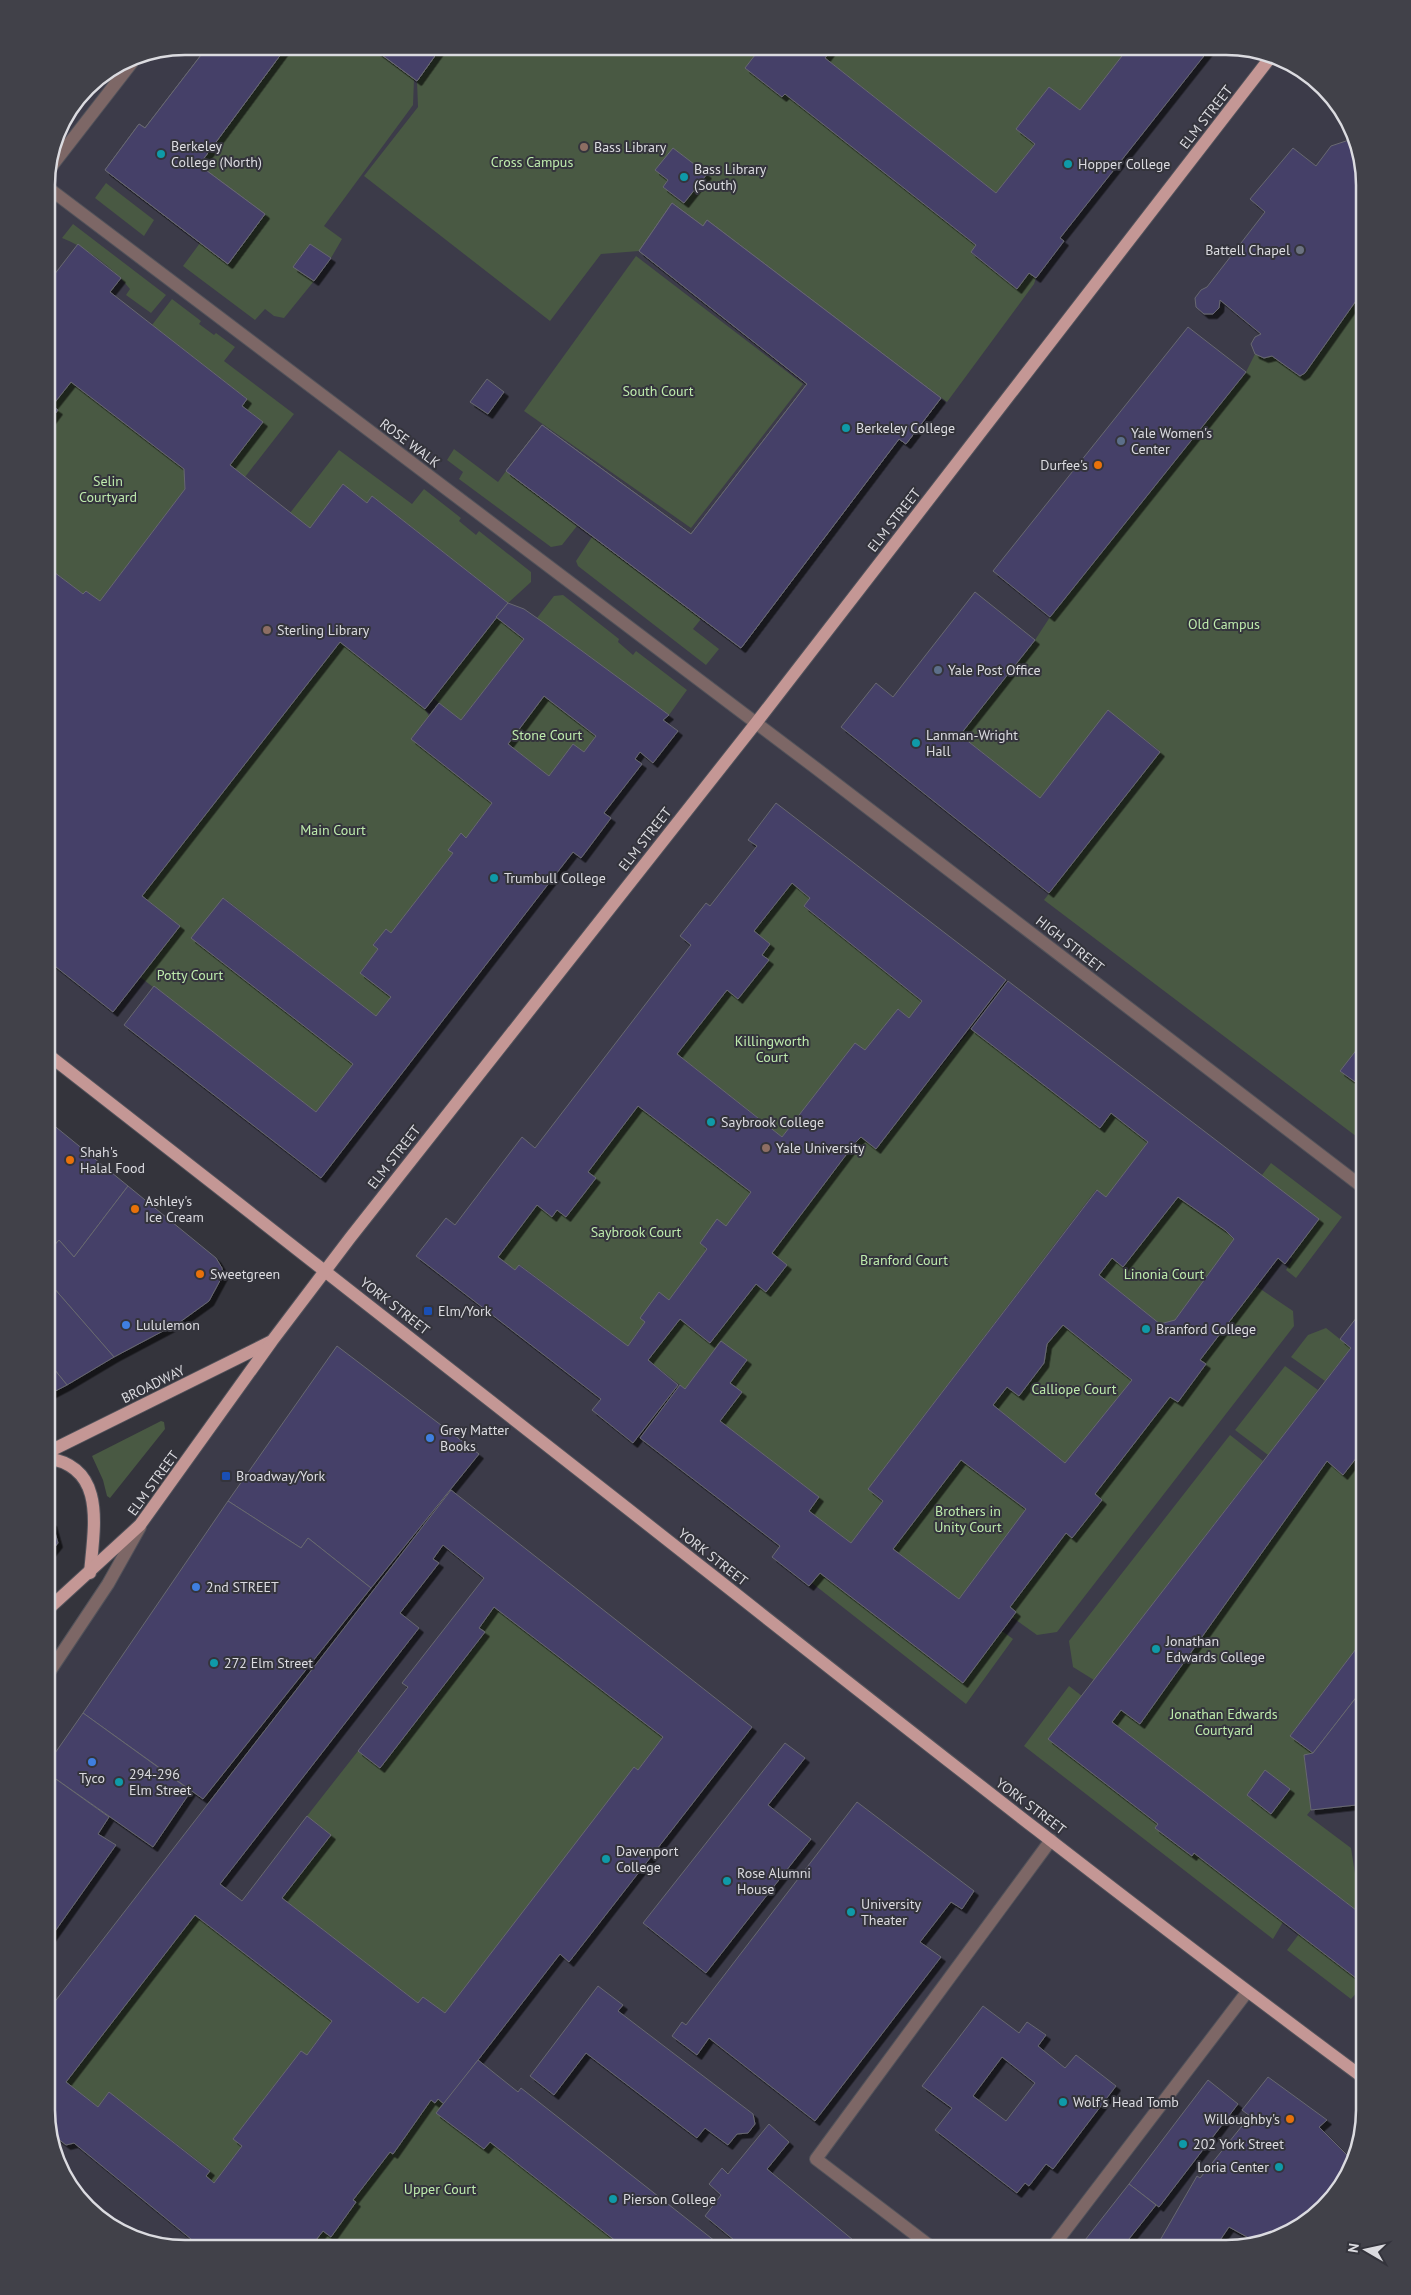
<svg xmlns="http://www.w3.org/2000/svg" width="1411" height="2295" viewBox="0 0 1411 2295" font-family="'PT Sans',sans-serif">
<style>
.built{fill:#3c3b49}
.green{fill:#495943;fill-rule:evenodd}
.building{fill:#444067;stroke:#686871;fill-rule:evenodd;filter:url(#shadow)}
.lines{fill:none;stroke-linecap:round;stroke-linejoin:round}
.minor-casing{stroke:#52525a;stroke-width:14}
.major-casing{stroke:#52525a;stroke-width:14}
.minor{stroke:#7d6766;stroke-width:12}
.major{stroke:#c49795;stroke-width:12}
.education-dot{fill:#8d6e63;stroke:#34343c;stroke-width:2}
.culture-dot{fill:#0f9aa8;stroke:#34343c;stroke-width:2}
.worship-dot{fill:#6b7280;stroke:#34343c;stroke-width:2}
.service-dot{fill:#5c6f8a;stroke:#34343c;stroke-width:2}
.food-dot{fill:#e8710a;stroke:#34343c;stroke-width:2}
.transit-dot{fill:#1a4fb4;stroke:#34343c;stroke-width:2}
.shop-dot{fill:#3f7fe0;stroke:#34343c;stroke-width:2}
.labels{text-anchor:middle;stroke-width:4;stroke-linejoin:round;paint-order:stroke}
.street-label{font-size:14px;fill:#dbdbe0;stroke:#34343c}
.poi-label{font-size:14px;fill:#dbdbe0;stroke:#34343c;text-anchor:start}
.park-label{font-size:14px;fill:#beebad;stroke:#34343c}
.rim{fill:none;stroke:#dbdbe0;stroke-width:2.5}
</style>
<defs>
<filter id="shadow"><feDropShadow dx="4.5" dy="4.5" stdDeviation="0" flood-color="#0009"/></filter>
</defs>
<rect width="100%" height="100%" fill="#34343c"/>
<!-- built -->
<path class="built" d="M185 46 1235 47 1303 70 1350 123 1365 185V2110L1342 2187 1288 2234 1226 2249 176 2248 108 2226 61 2172 46 2110V1677L140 1525 326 1270 46 1053 47 176 57 132 87 87 132 57Z"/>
<!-- green -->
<g class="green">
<path d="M287 46H371L414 79 413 105 324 226 342 239 331 258 310 244 294 266 314 281 284 318 274 316 265 309 255 320 183 266 200 243 265 214 199 165Z"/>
<path d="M442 46H762L745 68 781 97 785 94 976 245 971 253 1017 289 1029 273 1036 278 1034 284 947 402 707 220 703 226 673 203 639 251 601 254 550 321 364 176 418 107 417 81ZM673 149 707 174 684 203 663 187 668 180 655 170Z"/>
<path d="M834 46 1129 47 1080 110 1049 87 1016 129 1035 144 996 193 825 58Z"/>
<path d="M106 183 154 220 144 236 95 198Z"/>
<path d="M73 224 166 295 151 313 126 295 130 289C113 268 87 248 62 238Z"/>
<path d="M636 256 803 384 691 528 524 411Z"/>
<path d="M1365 288V1039L1340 1071 1365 1089V1143L1044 900 1160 751 1108 711 1040 798 960 735 1035 640 1050 617 1246 372 1255 354 1264 358 1272 356 1300 376Z"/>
<path d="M172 299 201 321 199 324 214 335 216 333 235 347 224 361 294 414 245 477 230 465 263 422 242 406 247 399 152 325Z"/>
<path d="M71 382 184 469 185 489 100 601 86 591 83 594 46 566V426L58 411 52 406Z"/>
<path d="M454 449 498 482 506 471 577 526 562 545 551 547 459 479 463 472 447 460Z"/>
<path d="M339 450 412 504 424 489 461 518 459 521 476 535 479 531 531 572V582L508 603 372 496 367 503 343 484 310 528 290 513Z"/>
<path d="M592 537 701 619 693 629 719 649 706 665 578 566 576 561Z"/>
<path d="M563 595 619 639 618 642 633 655 636 651 687 690 669 715 537 618 554 596Z"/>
<path d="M496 617 524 639 461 720 434 699Z"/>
<path d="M340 642 425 709 429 716 411 739 492 803 466 838 461 834 449 849 453 853 391 933 386 929 373 944 378 949 360 973 391 997 376 1016 224 898 192 938 353 1064 316 1112 140 977 180 926 142 896Z"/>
<path d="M544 696 596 736 584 752 573 744 549 776 508 744Z"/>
<path d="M792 883 810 898 804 907 922 1001 909 1018 899 1009 865 1050 855 1043 782 1137 677 1054 727 990 737 998 768 960 762 955 754 931Z"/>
<path d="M971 1029 1100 1128 1111 1113 1148 1142 1106 1197 1096 1190 868 1489 883 1501 851 1543 809 1511 819 1497 720 1421 742 1392 730 1383 747 1360 721 1341 685 1389 648 1360 680 1319 710 1343 756 1284 772 1253 855 1143 861 1137 876 1148Z"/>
<path d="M638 1106 751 1192 726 1226 717 1220 700 1243 707 1249 669 1300 645 1322 628 1346 520 1265 515 1270 498 1257 537 1205 552 1217 557 1210 566 1217 596 1178 588 1172Z"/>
<path d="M1271 1163 1342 1217 1296 1278 1286 1270 1293 1259 1290 1257 1262 1175Z"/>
<path d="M1178 1197 1225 1230 1234 1239 1175 1320 1160 1324 1099 1275 1112 1258 1123 1266Z"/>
<path d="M1256 1286 1293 1311 1294 1326 1057 1632 1037 1635 1012 1617 1016 1612 1010 1607 1066 1533 1073 1537 1102 1500 1095 1494 1170 1397 1178 1402 1206 1365 1200 1360Z"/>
<path d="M1063 1325 1132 1380 1065 1463 993 1405 1007 1387 1019 1396 1044 1364 1047 1344Z"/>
<path d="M1326 1328 1351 1348 1325 1381 1291 1357 1308 1335Z"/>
<path d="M1285 1366 1318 1390 1268 1455 1235 1430Z"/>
<path d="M161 1421 164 1422 165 1429 110 1498 107 1496 103 1480 92 1456Z"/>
<path d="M1230 1435 1263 1461 1094 1680 1073 1667 1069 1641Z"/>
<path d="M1365 1442V1637L1290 1736 1313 1753 1304 1756 1311 1810 1307 1815 1351 1848 1356 1880 1365 1887V1917L1112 1722 1121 1710 1140 1723 1327 1461 1344 1475 1363 1449 1362 1447Z"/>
<path d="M961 1460 1026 1509 959 1599 893 1549Z"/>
<path d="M820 1573 963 1682 1002 1631 1013 1639 966 1704 812 1583Z"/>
<path d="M494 1607 663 1737 638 1770 635 1767 445 2013 423 1997 418 2003 282 1898 331 1835 307 1816 358 1751 380 1768 485 1633 479 1628Z"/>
<path d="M1069 1686 1082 1696 1048 1739 1158 1824 1155 1828 1192 1856 1194 1853 1283 1922 1273 1939 1024 1746Z"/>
<path d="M195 1915 332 2021 307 2055 301 2051 233 2139 242 2146 214 2183 206 2176 210 2170 109 2092 98 2107 66 2082Z"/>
<path d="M1299 1934 1360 1981 1356 1986 1360 1989 1351 1999 1287 1950Z"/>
<path d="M438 2099 444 2104 453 2126 484 2149 490 2142 626 2249H309L323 2231 331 2237 355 2203 353 2200 390 2152 393 2154 431 2100 435 2102Z"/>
</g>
<!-- building -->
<g class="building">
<path d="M208 46H287L199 165 265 214 228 264 105 170 139 124 145 128Z"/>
<path d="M208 46H287L199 165 265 214 228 264 105 170 139 124 145 128Z"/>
<path d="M370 46H442L417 81Z"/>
<path d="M370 46H442L417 81Z"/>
<path d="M762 46H834L825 58 996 193 1035 144 1016 129 1049 87 1080 110 1129 47H1211L1060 238 1064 241 1036 278 1029 273 1017 289 971 252 976 245 785 94 782 97 745 68Z"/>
<path d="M1349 140 1354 141 1365 185V288L1305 373 1300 376 1272 356 1264 358 1255 354 1251 344 1255 337 1261 334 1220 300 1219 308 1213 314H1204L1196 307 1195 298 1201 290 1207 287 1265 212 1250 199 1293 148 1316 166 1331 146Z"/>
<path d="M673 148 707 174 684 203 663 187 668 180 655 170Z"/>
<path d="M672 203 703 226 707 220 941 398 906 444 899 439 741 648 506 471 542 425 691 534 807 384 639 251Z"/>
<path d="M672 203 703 226 707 220 941 398 906 444 899 439 741 648 506 471 542 425 691 534 807 384 639 251Z"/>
<path d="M78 244 121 278 110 292 247 399 242 406 263 422 230 465 310 528 343 484 367 503 372 496 508 603 425 709 340 642 142 896 180 926 113 1012 46 959V566L83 594 86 591 100 601 185 489 184 469 71 382 52 406 58 410 46 426 47 284Z"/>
<path d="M310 244 331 258 314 281 293 267Z"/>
<path d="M1188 327 1246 372 1050 617 993 571Z"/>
<path d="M487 379 504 392 488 414 470 402Z"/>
<path d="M975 592 1035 640 960 735 1040 798 1108 710 1160 752 1049 893 841 727 876 683 893 697Z"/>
<path d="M508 603 524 609 544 623 669 715 663 720 678 731 653 763 640 752 635 759 642 764 604 813 611 818 581 858 573 852 321 1178 124 1025 154 986 316 1112 353 1064 191 938 223 898 376 1016 391 997 360 973 378 949 373 945 386 929 391 933 453 853 448 850 461 833 466 838 492 803 411 739 439 703 461 720 524 639 496 617ZM544 696 596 736 584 752 573 744 549 776 508 744Z"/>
<path d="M776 803 1006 980 876 1149 861 1137 855 1143 772 1253 787 1265 766 1292 756 1284 710 1343 680 1319 648 1360 678 1385 633 1443 592 1410 601 1399 416 1256 446 1218 455 1225 522 1137 535 1148 691 945 680 936 706 903 710 906 757 846 748 840ZM792 883 810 898 804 906 922 1001 909 1018 898 1009 865 1050 855 1043 782 1137 677 1054 727 990 738 999 769 960 762 955 770 944 754 931ZM638 1106 751 1192 726 1226 717 1219 700 1243 707 1249 669 1300 659 1292 640 1318 645 1322 628 1346 519 1265 515 1270 498 1257 537 1205 552 1217 557 1210 566 1217 596 1178 588 1172Z"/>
<path d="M1008 981 1319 1219 1285 1264 1278 1258 1200 1360 1206 1364 1178 1402 1170 1397 1095 1494 1102 1500 1072 1538 1066 1533 1010 1607 1016 1612 963 1683 820 1573 809 1586 772 1557 780 1546 640 1438 680 1385 685 1389 721 1341 747 1360 730 1383 742 1392 720 1421 819 1497 809 1511 851 1543 883 1501 868 1489 1097 1190 1106 1197 1148 1142 1111 1113 1100 1128 971 1029ZM1178 1197 1225 1230 1234 1239 1175 1320 1160 1324 1099 1275 1112 1258 1123 1267ZM1063 1325 1132 1380 1065 1463 993 1405 1007 1387 1019 1396 1044 1363 1047 1344ZM961 1460 1026 1509 959 1599 893 1549Z"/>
<path d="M1365 1039V1089L1340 1071Z"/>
<path d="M46 1119 128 1186 74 1257 59 1240 46 1255Z"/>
<path d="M128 1186 216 1258 222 1268 223 1275 209 1301 180 1322 114 1357 46 1279V1255L59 1240 74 1257Z"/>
<path d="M46 1279 114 1357 67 1385 46 1359Z"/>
<path d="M1357 1317 1365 1324 1364 1448 1343 1475 1327 1461 1140 1724 1121 1710 1112 1722 1365 1917V1985L1194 1853 1192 1856 1155 1828 1158 1824 1048 1739 1351 1348 1340 1339Z"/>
<path d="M337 1346 479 1454 371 1588 308 1538 301 1548 228 1501Z"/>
<path d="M46 1359 67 1385 46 1396Z"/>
<path d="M451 1490 752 1727 569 1962 560 1954 444 2104 438 2099 435 2103 431 2100 393 2154 390 2152 353 2200 356 2202 331 2237 323 2231 309 2249 202 2248 74 2143 66 2145 52 2134 46 2110V2013ZM443 1545 484 1578 402 1683 408 1687 358 1751 380 1768 485 1632 479 1628 494 1607 663 1737 638 1770 634 1767 445 2013 423 1997 418 2003 282 1898 331 1835 307 1816 242 1901 220 1884 419 1628 400 1613 439 1563 433 1559ZM195 1915 332 2021 307 2055 301 2051 233 2139 242 2146 214 2183 206 2176 210 2171 109 2092 98 2107 66 2082Z"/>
<path d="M228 1501 301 1548 308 1538 371 1588 203 1799 83 1713Z"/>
<path d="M46 1519 52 1522 58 1543 46 1558Z"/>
<path d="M1365 1637V1686L1313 1753 1290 1736Z"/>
<path d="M1365 1686V1804L1311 1810 1304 1755 1313 1753Z"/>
<path d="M83 1713 191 1791 153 1847 46 1772V1766Z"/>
<path d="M785 1743 805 1758 768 1805 811 1839 706 1973 643 1923Z"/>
<path d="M1265 1770 1290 1789 1271 1814 1247 1795Z"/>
<path d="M46 1772 109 1817 98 1834 116 1845 46 1944Z"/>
<path d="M857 1802 974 1891 962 1909 951 1902 920 1942 941 1957 815 2121 709 2038 697 2055 672 2036 682 2022 686 2025Z"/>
<path d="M598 1986 623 2005 618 2011 753 2114 755 2124 748 2133 737 2134 728 2145 705 2128 697 2138 586 2053 554 2095 530 2076Z"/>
<path d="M983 2006 1019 2033 1027 2022 1046 2035 1038 2046 1065 2068 1076 2055 1116 2086 1053 2169 1046 2164 1029 2186 1025 2183 1017 2193 935 2130 952 2108 922 2086ZM1002 2057 1035 2083 1006 2121 973 2096Z"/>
<path d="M478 2060 518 2092 521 2088 725 2249H626L490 2142 484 2149 453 2126 436 2113Z"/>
<path d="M1268 2077 1327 2120 1319 2127 1350 2158 1340 2183 1342 2187 1304 2220 1300 2217 1286 2235 1256 2242 1229 2227 1214 2249H1155L1197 2176 1200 2178 1250 2116 1242 2110Z"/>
<path d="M1208 2080 1238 2104 1159 2207 1129 2184Z"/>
<path d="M769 2124 789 2142 767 2169 864 2249H745L705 2216 721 2195 709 2184 722 2168 728 2174Z"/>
<path d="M1129 2184 1156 2205 1121 2249H1078Z"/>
</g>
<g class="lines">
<!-- minor casing -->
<g class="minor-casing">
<g id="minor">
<path d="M47 172 137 56"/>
<path d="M47 187 813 766 1365 1189"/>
<path d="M46 1677 108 1584 140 1527"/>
<path d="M934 2249 816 2159 1051 1840"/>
<path d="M1051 2249 1247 1992"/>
</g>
</g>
<!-- major casing -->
<g class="major-casing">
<g id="major">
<path d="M46 1053C240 1205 435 1356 628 1509 872 1701 1115 1894 1365 2079"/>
<path d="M46 1453 270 1342"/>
<path d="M46 1458C107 1466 94 1527 90 1573"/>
<path d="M46 1611 140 1525 272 1341 350 1238 756 723 1270 58"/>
</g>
</g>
<!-- minor -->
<use href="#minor" class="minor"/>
<!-- major -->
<use href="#major" class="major"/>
</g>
<!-- markers -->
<g class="education-dot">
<circle cx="584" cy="147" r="5"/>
<circle cx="267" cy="630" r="5"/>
<circle cx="766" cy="1148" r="5"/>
</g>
<g class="culture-dot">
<circle cx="161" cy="154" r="5"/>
<circle cx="1068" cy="164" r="5"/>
<circle cx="684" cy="177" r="5"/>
<circle cx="846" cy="428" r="5"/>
<circle cx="916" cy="743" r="5"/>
<circle cx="494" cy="878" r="5"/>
<circle cx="711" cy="1122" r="5"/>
<circle cx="1146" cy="1329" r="5"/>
<circle cx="1156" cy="1649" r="5"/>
<circle cx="214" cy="1663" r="5"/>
<circle cx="119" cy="1782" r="5"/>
<circle cx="606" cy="1859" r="5"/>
<circle cx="727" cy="1881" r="5"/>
<circle cx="851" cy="1912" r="5"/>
<circle cx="1063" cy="2102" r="5"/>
<circle cx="1183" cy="2144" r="5"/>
<circle cx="1279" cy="2167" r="5"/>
<circle cx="613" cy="2199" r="5"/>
</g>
<circle class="worship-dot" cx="1300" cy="250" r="5"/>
<g class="service-dot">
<circle cx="1121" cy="441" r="5"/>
<circle cx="938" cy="670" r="5"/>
</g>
<g class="food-dot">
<circle cx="1098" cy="465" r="5"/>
<circle cx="70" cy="1160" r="5"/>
<circle cx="135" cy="1209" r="5"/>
<circle cx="200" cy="1274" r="5"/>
<circle cx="1290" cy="2119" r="5"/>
</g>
<g class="transit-dot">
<rect x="423" y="1306" width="10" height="10" rx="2.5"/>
<rect x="221" y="1471" width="10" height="10" rx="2.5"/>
</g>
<g class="shop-dot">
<circle cx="126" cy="1325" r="5"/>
<circle cx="430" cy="1438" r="5"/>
<circle cx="196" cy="1587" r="5"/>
<circle cx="92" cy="1762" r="5"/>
</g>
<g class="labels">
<!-- street labels -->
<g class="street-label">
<text transform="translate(1206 117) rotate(-52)" y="5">ELM STREET</text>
<text transform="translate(410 443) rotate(37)" y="5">ROSE WALK</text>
<text transform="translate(894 520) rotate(-52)" y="5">ELM STREET</text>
<text transform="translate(645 839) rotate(-52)" y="5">ELM STREET</text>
<text transform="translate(1070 944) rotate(38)" y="5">HIGH STREET</text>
<text transform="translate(394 1157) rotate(-52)" y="5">ELM STREET</text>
<text transform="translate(395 1306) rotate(38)" y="5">YORK STREET</text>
<text transform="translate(153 1384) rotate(-26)" y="5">BROADWAY</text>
<text transform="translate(153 1483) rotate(-54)" y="5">ELM STREET</text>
<text transform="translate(713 1557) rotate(38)" y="5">YORK STREET</text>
<text transform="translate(1031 1806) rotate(37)" y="5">YORK STREET</text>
</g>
<!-- poi labels -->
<g class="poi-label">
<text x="171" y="151">Berkeley<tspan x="171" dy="16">College (North)</tspan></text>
<text x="594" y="152">Bass Library</text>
<text x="1078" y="169">Hopper College</text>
<text x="694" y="174">Bass Library<tspan x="694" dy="16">(South)</tspan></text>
<text x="1290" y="255" text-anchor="end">Battell Chapel</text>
<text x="856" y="433">Berkeley College</text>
<text x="1131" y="438">Yale Women's<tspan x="1131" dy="16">Center</tspan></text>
<text x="1088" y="470" text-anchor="end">Durfee's</text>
<text x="277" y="635">Sterling Library</text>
<text x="948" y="675">Yale Post Office</text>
<text x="926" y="740">Lanman-Wright<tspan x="926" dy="16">Hall</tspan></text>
<text x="504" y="883">Trumbull College</text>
<text x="721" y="1127">Saybrook College</text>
<text x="776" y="1153">Yale University</text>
<text x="80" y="1157">Shah's<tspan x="80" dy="16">Halal Food</tspan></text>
<text x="145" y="1206">Ashley's<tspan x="145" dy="16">Ice Cream</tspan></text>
<text x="210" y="1279">Sweetgreen</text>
<text x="438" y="1316">Elm/York</text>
<text x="136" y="1330">Lululemon</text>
<text x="1156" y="1334">Branford College</text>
<text x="440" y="1435">Grey Matter<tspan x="440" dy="16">Books</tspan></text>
<text x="236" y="1481">Broadway/York</text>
<text x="206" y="1592">2nd STREET</text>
<text x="1166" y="1646">Jonathan<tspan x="1166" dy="16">Edwards College</tspan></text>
<text x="224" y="1668">272 Elm Street</text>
<text x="129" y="1779">294-296<tspan x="129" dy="16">Elm Street</tspan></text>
<text x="92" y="1783" text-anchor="middle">Tyco</text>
<text x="616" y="1856">Davenport<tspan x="616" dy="16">College</tspan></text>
<text x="737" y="1878">Rose Alumni<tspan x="737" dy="16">House</tspan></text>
<text x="861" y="1909">University<tspan x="861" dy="16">Theater</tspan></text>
<text x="1073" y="2107">Wolf's Head Tomb</text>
<text x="1280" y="2124" text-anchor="end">Willoughby's</text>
<text x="1193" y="2149">202 York Street</text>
<text x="1269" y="2172" text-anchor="end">Loria Center</text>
<text x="623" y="2204">Pierson College</text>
</g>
<!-- park labels -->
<g class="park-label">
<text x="532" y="167">Cross Campus</text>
<text x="658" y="396">South Court</text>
<text x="108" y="486">Selin<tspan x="108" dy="16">Courtyard</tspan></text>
<text x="1224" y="629">Old Campus</text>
<text x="547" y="740">Stone Court</text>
<text x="333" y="835">Main Court</text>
<text x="190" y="980">Potty Court</text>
<text x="772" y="1046">Killingworth<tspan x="772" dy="16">Court</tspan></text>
<text x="636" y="1237">Saybrook Court</text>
<text x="904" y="1265">Branford Court</text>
<text x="1164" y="1279">Linonia Court</text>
<text x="1074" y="1394">Calliope Court</text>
<text x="968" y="1516">Brothers in<tspan x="968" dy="16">Unity Court</tspan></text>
<text x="1224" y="1719">Jonathan Edwards<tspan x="1224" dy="16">Courtyard</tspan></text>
<text x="440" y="2194">Upper Court</text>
</g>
</g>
<!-- crop -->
<path d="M0 0H1411V2295H0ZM185 55H1226A130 130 0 0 1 1356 185V2110A130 130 0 0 1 1226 2240H185A130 130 0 0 1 55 2110V185A130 130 0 0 1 185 55Z" fill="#414149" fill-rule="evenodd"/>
<path class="rim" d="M185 55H1226A130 130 0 0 1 1356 185V2110A130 130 0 0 1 1226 2240H185A130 130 0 0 1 55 2110V185A130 130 0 0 1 185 55Z"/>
<!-- north arrow -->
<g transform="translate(1366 2250) rotate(279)" stroke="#34343c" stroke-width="4" paint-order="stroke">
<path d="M0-4L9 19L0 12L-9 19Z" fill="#dbdbe0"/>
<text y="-8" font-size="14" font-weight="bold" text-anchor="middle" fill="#dbdbe0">N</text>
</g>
</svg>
